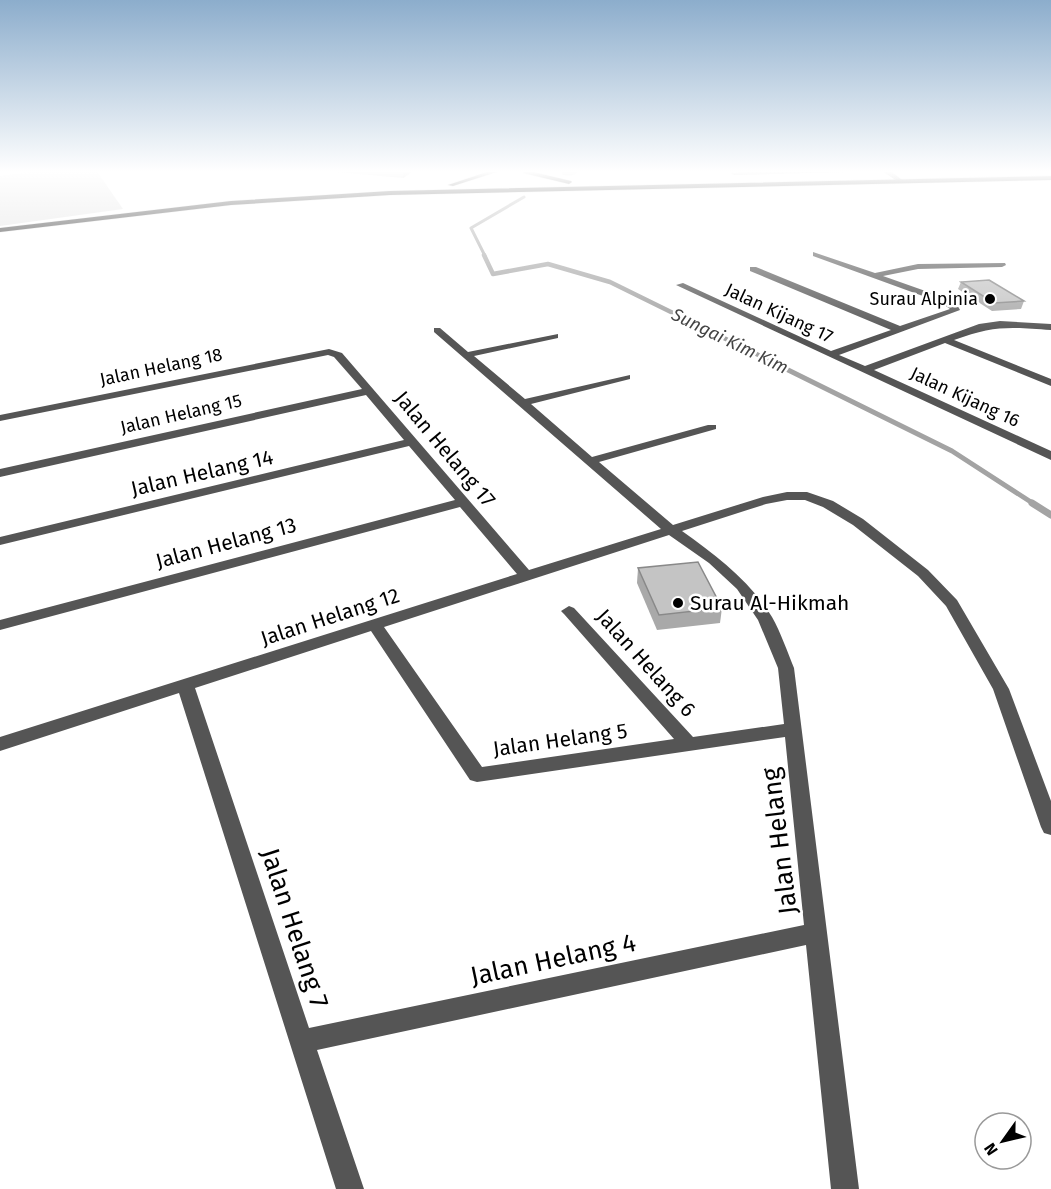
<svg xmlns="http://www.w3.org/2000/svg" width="1051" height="1189" viewBox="0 0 1051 1189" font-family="'Fira Sans',sans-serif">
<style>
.green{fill:#dcdcdc}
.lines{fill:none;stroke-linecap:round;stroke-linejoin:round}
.stream-far3{stroke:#a3a3a3;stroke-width:3}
.stream-far2{stroke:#a3a3a3;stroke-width:4.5}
.stream-far1{stroke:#a3a3a3;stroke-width:5}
.stream{stroke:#a3a3a3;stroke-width:7}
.river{fill:#a3a3a3;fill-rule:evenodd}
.major-casing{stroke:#dbdbdb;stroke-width:1}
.minor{fill:#555;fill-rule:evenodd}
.major{fill:#000;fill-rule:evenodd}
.wall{fill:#a9a9a9}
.shaded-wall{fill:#898989}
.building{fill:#c4c4c4;stroke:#898989;stroke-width:1.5}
.poi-dot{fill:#000;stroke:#fff;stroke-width:2}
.labels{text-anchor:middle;stroke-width:5;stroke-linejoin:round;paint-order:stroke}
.far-poi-label{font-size:18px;fill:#000;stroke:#fff;text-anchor:end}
.far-street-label{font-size:18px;fill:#000;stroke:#fff}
.far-water-label{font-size:18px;font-style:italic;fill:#444;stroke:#fff}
.street-label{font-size:21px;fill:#000;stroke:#fff}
.poi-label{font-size:21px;fill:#000;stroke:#fff;text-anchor:start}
.near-street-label{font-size:26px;fill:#000;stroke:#fff}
</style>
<rect width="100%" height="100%" fill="#fff"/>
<!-- green -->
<path class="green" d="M46 170H96L123 209 0 226V176Z"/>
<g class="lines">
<!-- stream-far3 -->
<path class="stream-far3" d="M485 256 471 228 524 197"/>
<!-- stream-far2 -->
<path class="stream-far2" d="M484 255 493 274 548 264 610 282 779 365"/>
<!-- stream-far1 -->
<path class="stream-far1" d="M776 364 952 451 1034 504"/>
<!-- stream -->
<path class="stream" d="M1032 503 1051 515"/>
<!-- river -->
<path class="river" d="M561 170H579C575 176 570 176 563 175Z"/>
<!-- major casing -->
<g class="major-casing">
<g id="major">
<path d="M493 170H503L453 186 448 185Z"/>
<path d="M525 170 571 181 572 182 569 184 523 173Z"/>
<path d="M1051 176V180L390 195 231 205 0 232V228L231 201 390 191Z"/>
</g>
</g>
<!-- minor -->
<g class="minor">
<path d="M785 170H889L905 182 900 183 882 171 734 175 731 173Z"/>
<path d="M813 252 875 273 918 264 1005 263 1006 265 1002 267 918 269 883 276 948 299 957 304 960 310 839 355 865 366 979 324 1000 321 1051 324V330C1010 327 994 325 954 340L1051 379V386L945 343 874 370 1051 451V460L676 285 683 283 831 351 891 330 750 271V267H756L900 326 950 309 942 303 813 256Z"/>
<path d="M434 328H440L468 352 558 334V338L474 356 525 399 630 375V379L531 404 592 457 708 425H716V429L599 462 673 525 763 497 787 492H807L833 501 863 519 928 570 957 600 1009 689 1051 801V835L1044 833 1041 827 993 689 946 606 918 576 853 525 823 507 805 500H787L766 504 682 531C717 556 749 580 772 617 781 633 787 651 794 668L859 1189H831L806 945 317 1050 364 1189H336L179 693 0 751V737L517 574 460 507 0 630V620L455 500 409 446 0 545V537L404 440 366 395 0 477V469L362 389 334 357 328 355 0 421V415L329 349 342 353 529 570 661 529 434 332ZM669 535 709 563 737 589 758 620 778 668 784 724 693 737 574 608 569 606 561 611 564 614 674 739 482 767 384 627ZM371 631 470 780 477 782 785 737 804 925 309 1028 195 688Z"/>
</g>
<!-- major -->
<use href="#major" class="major"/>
</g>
<!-- wall -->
<g class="wall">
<path d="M316 170H415L403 178Z"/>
<path d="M961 282 1024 301 1021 309 992 311 958 289Z"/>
<path d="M638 568 722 608 720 623 657 630 637 583Z"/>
</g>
<!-- shaded-wall -->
<path class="shaded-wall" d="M405 170H415L403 178 402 172Z"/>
<!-- building -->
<g class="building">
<path d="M380 170H405L402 172Z"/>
<path d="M989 280 1024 301 994 303 961 282Z"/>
<path d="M698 562 722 608 659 615 638 568Z"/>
</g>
<!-- sky -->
<linearGradient id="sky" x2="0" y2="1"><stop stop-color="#8cadcc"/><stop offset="0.51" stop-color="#fff"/><stop offset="1" stop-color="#fff" stop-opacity="0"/></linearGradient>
<rect width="1051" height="336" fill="url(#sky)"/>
<!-- markers -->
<g class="poi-dot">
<circle cx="990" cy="299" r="6"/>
<circle cx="678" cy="603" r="6"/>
</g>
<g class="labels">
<!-- far-poi labels -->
<g class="far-poi-label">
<text x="978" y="305">Surau Alpinia</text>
</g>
<!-- far-street labels -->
<g class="far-street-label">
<text transform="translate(779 313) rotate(25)" y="6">Jalan Kijang 17</text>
<text transform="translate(161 367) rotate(-12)" y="6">Jalan Helang 18</text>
<text transform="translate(965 397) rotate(25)" y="6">Jalan Kijang 16</text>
<text transform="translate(181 414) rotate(-13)" y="6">Jalan Helang 15</text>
</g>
<!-- far-water labels -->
<g class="far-water-label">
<text transform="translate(730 341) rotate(26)" y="6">Sungai Kim Kim</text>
</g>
<!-- street labels -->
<g class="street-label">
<text transform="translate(445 449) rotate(50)" y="7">Jalan Helang 17</text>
<text transform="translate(202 473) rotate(-13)" y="7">Jalan Helang 14</text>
<text transform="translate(226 543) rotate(-15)" y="7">Jalan Helang 13</text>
<text transform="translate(330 617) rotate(-18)" y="7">Jalan Helang 12</text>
<text transform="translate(646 663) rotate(48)" y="7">Jalan Helang 6</text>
<text transform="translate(560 740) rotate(-8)" y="7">Jalan Helang 5</text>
</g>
<!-- poi labels -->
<g class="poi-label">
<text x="690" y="610">Surau Al-Hikmah</text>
</g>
<!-- near-street labels -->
<g class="near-street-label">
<text transform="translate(779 841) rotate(-97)" y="9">Jalan Helang</text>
<text transform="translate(295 928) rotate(72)" y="9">Jalan Helang 7</text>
<text transform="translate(553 959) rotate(-12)" y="9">Jalan Helang 4</text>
</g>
</g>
<!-- north arrow -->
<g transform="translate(1003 1141) rotate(236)"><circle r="28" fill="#ffffff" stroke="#999999" stroke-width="1.5"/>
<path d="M0-4.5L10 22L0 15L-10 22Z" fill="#000000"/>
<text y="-9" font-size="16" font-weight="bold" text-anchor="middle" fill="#000000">N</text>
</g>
</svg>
